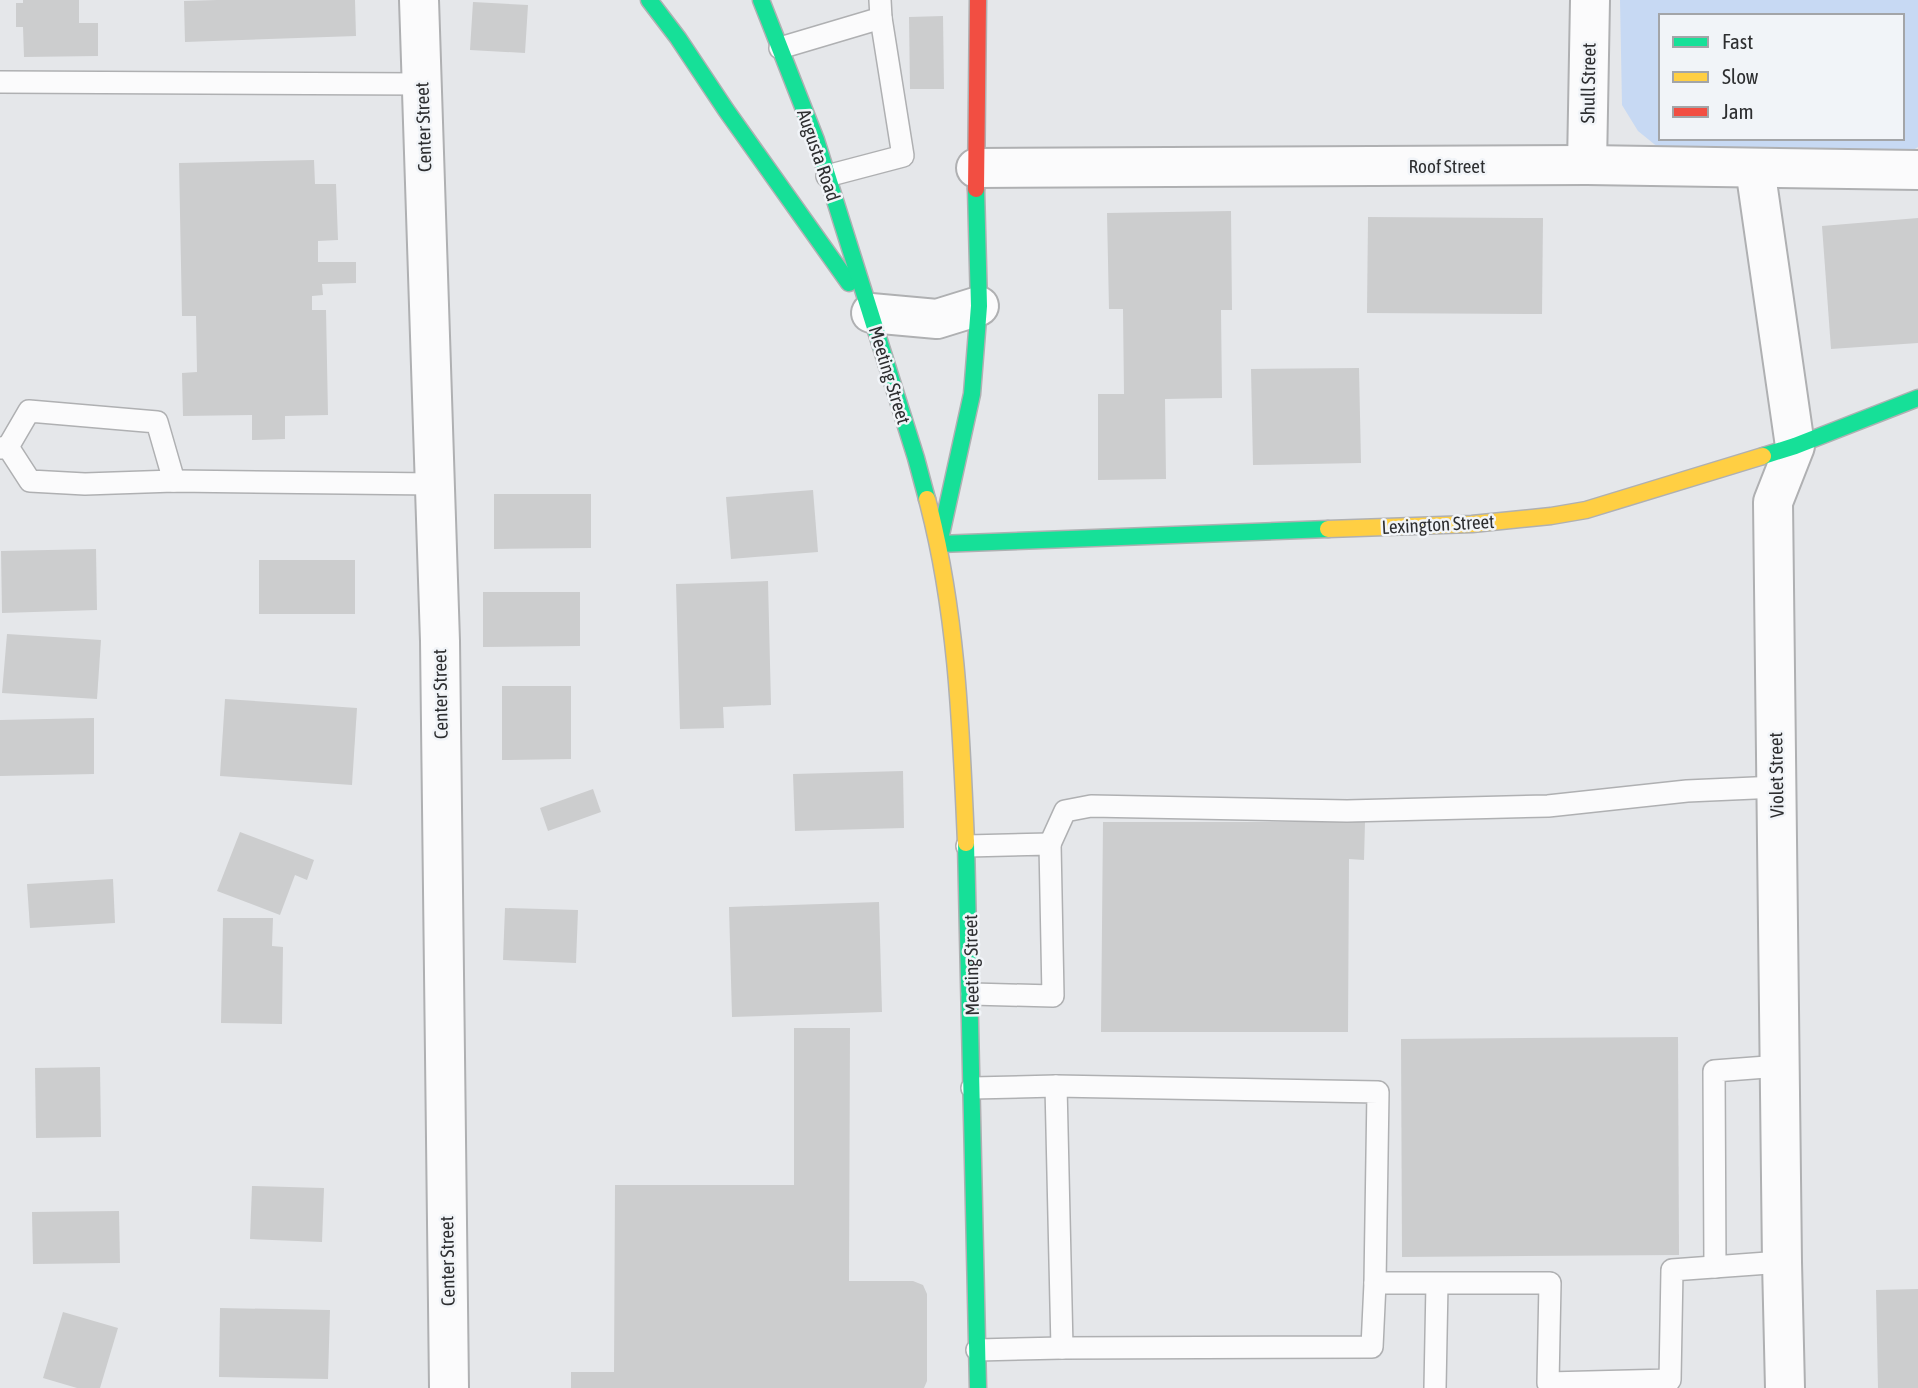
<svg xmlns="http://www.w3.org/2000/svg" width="1918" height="1388" viewBox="0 0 1918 1388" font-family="'Asap Condensed',sans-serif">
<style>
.green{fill:#c7d9f3;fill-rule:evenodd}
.building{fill:#cccdce}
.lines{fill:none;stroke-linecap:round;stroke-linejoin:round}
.lane-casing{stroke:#afb0b2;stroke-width:24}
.street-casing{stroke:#afb0b2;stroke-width:42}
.fast-casing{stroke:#afb0b2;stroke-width:19}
.slow-casing{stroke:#afb0b2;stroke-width:19}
.jam-casing{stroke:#afb0b2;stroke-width:19}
.lane{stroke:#fbfbfc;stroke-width:21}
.street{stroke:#fbfbfc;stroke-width:38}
.fast{stroke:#16e098;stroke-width:16}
.slow{stroke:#ffcf43;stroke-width:16}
.jam{stroke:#f24e42;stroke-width:16}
.labels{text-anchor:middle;stroke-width:5;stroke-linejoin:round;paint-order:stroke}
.street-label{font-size:19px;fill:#2d2e30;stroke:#f1f4f8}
</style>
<rect width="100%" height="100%" fill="#e5e7ea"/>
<!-- green -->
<path class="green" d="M1620 0H1918V147L1910 152 1659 148 1638 131 1622 105ZM1661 16H1902V138H1661Z"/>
<!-- building -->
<g class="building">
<path d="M23 0H79V23H98V56L24 57 23 27H16V3H23Z"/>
<path d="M217 0H355L356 36 185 42 184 1Z"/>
<path d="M473 2 528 5 525 53 470 50Z"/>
<path d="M943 16 944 89H910L909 17Z"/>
<path d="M314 160 315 184H336L338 240 318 241V262H356V283L322 284 323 295 312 296V310H326L328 415 285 416V439L252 440V415L183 416 182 373 197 372 196 316H182L179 163Z"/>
<path d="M1231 211 1232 310H1221L1222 398 1165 399 1166 479 1098 480V394H1124L1123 309H1109L1107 213Z"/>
<path d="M1368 217 1543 218 1542 314 1367 313Z"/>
<path d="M1918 218V343L1831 349 1822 226Z"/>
<path d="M1359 368 1361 463 1253 465 1251 369Z"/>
<path d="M813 490 818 552 731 559 726 497Z"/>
<path d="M494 494H591V548L494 549Z"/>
<path d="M96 549 97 610 2 613 1 551Z"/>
<rect x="259" y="560" width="96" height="54"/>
<path d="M768 581 771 705 723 707 724 728 680 729 676 584Z"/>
<path d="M483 592H580V646L483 647Z"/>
<path d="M7 634 101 640 97 699 2 693Z"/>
<path d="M502 686H571V759L502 760Z"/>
<path d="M225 699 357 708 352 785 220 776Z"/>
<path d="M94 718V774L0 776V720Z"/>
<path d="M903 771 904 828 795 831 793 774Z"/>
<path d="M593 789 601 812 548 831 540 808Z"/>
<path d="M1103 822H1365L1364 860 1349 859 1348 1032H1101Z"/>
<path d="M240 832 314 860 307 880 295 875 280 915 217 891Z"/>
<path d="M113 879 115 923 30 928 27 884Z"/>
<path d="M879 902 882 1012 732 1017 729 907Z"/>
<path d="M505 908 578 910 576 963 503 960Z"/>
<path d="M223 918H273L272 946 283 947 282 1024 221 1023Z"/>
<path d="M794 1028H850L849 1281H913L923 1285 927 1294V1381L924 1388H571V1372H614L615 1185H794Z"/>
<path d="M1678 1037 1679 1255 1402 1257 1401 1039Z"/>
<path d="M100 1067 101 1137 36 1138 35 1068Z"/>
<path d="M252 1186 324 1188 322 1242 250 1239Z"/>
<path d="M119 1211 120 1263 33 1264 32 1212Z"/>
<path d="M1918 1289V1388H1878L1876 1290Z"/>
<path d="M220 1308 330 1310 328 1379 219 1377Z"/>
<path d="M63 1312 118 1328 100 1388H77L43 1378Z"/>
</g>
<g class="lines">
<!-- lane casing -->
<g class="lane-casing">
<g id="lane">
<path d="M780 48 881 18 880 0"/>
<path d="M0 82 421 84"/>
<path d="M827 176 903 156 881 18"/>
<path d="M8 447 29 411 157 422 174 481"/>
<path d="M0 448 8 447 30 481 85 484 174 481 434 484"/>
<path d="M1050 844 1065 811 1091 806 1347 811 1548 806 1687 791 1777 787"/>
<path d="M967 846 1050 844 1053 996 972 994"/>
<path d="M1056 1086 1062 1348 1372 1347 1375 1283H1550L1548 1383 1670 1380 1672 1270 1782 1262"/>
<path d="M972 1088 1056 1086 1378 1092 1375 1283"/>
<path d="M1715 1267 1714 1071 1780 1066"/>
<path d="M977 1350 1062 1348"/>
<path d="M1435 1388 1437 1284"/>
</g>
</g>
<!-- street casing -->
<g class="street-casing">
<g id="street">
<path d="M419 0 440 641 449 1388"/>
<path d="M1587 165 1590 0"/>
<path d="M976 168 1587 165 1918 170"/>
<path d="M1755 168 1795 446 1773 502 1782 1262 1785 1388"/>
<path d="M871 313 937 319 979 306"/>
</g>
</g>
<!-- fast casing -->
<g class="fast-casing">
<g id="fast">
<path d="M649 0 678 38 726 110 849 283"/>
<path d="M761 0 816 140 916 458 927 499"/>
<path d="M976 189 979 306 972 394 939 544 1328 529"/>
<path d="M1763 456 1795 446 1918 398"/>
<path d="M966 843 978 1388"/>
</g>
</g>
<!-- slow casing -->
<g class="slow-casing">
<g id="slow">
<path d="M927 499C957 611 961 727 966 843"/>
<path d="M1328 529 1472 524 1551 516 1586 510 1763 456"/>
</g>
</g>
<!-- jam casing -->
<g class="jam-casing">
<path id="jam" d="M976 189 978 0"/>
</g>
<!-- lane -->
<use href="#lane" class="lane"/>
<!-- street -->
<use href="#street" class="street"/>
<!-- fast -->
<use href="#fast" class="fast"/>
<!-- slow -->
<use href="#slow" class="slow"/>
<!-- jam -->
<use href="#jam" class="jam"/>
</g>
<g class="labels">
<!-- street labels -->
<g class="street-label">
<text transform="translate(1588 83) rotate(-89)" y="7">Shull Street</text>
<text transform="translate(423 127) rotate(-92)" y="7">Center Street</text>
<text transform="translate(819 155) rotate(71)" y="7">Augusta Road</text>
<text x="1447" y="173">Roof Street</text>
<text transform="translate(890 375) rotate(73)" y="7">Meeting Street</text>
<text transform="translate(1438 524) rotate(-3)" y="7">Lexington Street</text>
<text transform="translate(440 694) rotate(-91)" y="7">Center Street</text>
<text transform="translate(1776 775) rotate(-91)" y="7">Violet Street</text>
<text transform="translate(971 965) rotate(-91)" y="7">Meeting Street</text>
<text transform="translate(447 1261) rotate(-91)" y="7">Center Street</text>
</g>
</g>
<!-- legend -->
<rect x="1659" y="14" width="245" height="126" fill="#f1f4f8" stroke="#a3a5a8" stroke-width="2"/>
<rect x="1673" y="37" width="35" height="10" fill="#16e098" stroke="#a3a5a8" stroke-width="2"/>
<text x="1722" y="49" font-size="21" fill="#2d2e30">Fast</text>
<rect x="1673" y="72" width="35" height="10" fill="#ffcf43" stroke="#a3a5a8" stroke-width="2"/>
<text x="1722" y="84" font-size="21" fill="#2d2e30">Slow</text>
<rect x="1673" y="107" width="35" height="10" fill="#f24e42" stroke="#a3a5a8" stroke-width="2"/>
<text x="1722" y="119" font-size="21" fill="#2d2e30">Jam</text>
</svg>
